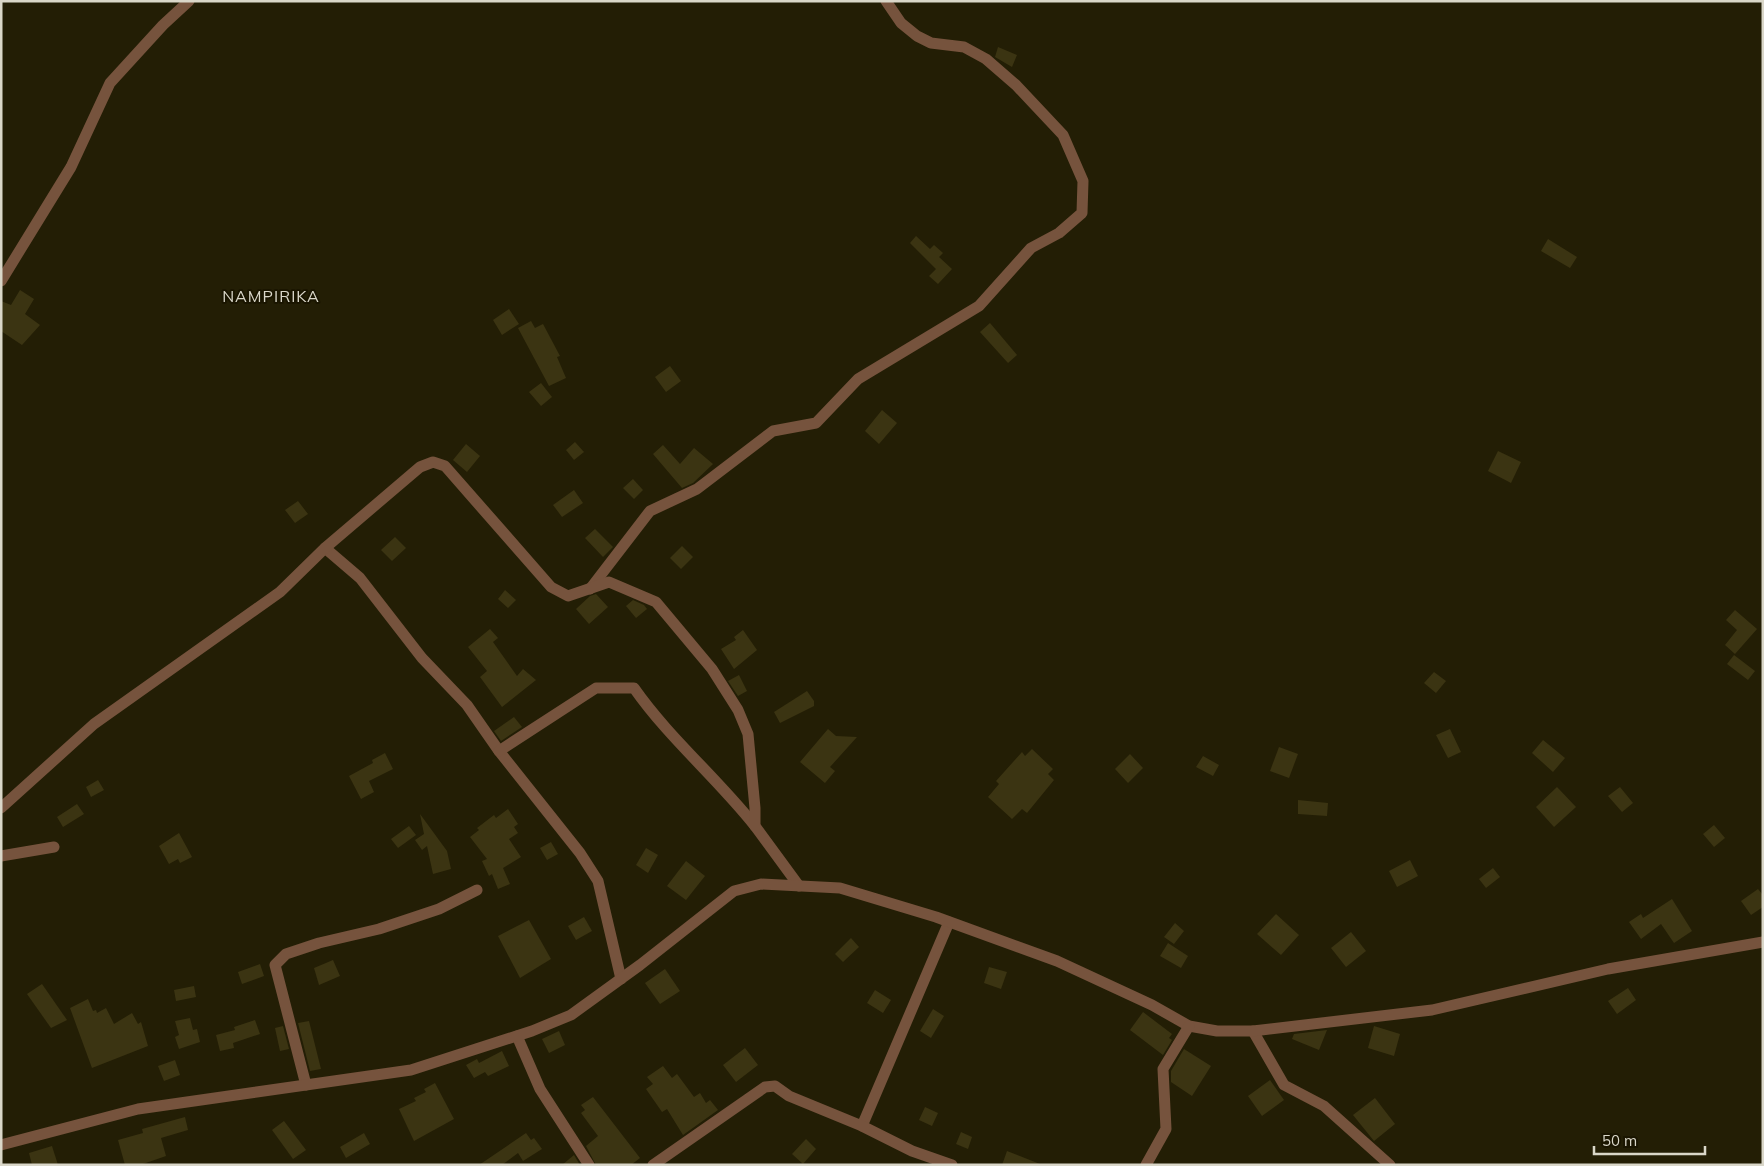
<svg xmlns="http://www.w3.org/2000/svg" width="1764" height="1166" viewBox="0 0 1764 1166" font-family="Mulish,sans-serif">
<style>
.building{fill:#3b3412}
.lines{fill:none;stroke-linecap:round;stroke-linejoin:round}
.minor{stroke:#76533d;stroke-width:11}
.labels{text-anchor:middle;stroke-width:4;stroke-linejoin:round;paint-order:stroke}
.quarter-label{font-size:16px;letter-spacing:1px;fill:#dad7c9;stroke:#1a1500}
</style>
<rect width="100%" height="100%" fill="#231e05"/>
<!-- building -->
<g class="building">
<path d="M998 47 1017 55 1012 67 995 57Z"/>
<path d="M916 236 930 249 934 245 943 253 939 257 952 269 938 284 929 276 936 269 910 243Z"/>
<path d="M1548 239 1577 257 1570 268 1541 251Z"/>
<path d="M20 290 34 299 25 314 40 325 22 345 1 331V301L11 305Z"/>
<path d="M509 309 519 324 502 335 493 320Z"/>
<path d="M531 321 535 328 543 324 560 356 557 357 566 378 549 386 518 328Z"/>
<path d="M990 323 1017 355 1008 363 980 332Z"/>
<path d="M670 366 681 381 666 392 655 377Z"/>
<path d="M541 383 552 397 541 406 529 392Z"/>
<path d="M882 410 897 423 879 444 865 431Z"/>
<path d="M575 442 584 452 574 460 566 450Z"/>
<path d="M466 444 480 456 467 472 453 460Z"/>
<path d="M663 445 680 464 694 448 713 464 693 483 682 488 653 454Z"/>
<path d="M1498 451 1521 462 1511 483 1488 471Z"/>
<path d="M633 479 643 490 634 499 623 488Z"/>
<path d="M574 490 583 503 562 517 553 505Z"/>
<path d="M298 501 308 514 295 523 285 510Z"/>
<path d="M595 529 613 547 603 557 585 538Z"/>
<path d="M395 537 406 548 392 561 381 550Z"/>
<path d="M682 546 693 557 681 569 670 558Z"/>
<path d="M505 590 516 600 508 608 498 599Z"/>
<path d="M596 594 608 607 589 624 576 609 590 596Z"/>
<path d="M633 600 644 605 647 609 636 618 626 606Z"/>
<path d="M1735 610 1757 629 1735 654 1725 645 1737 630 1726 620Z"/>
<path d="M490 629 498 638 493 642 517 676 523 669 536 680 502 707 480 677 487 671 468 647Z"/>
<path d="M743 630 757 650 734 669 721 649 736 640 734 637Z"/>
<path d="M1734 655 1755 671 1748 680 1727 664Z"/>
<path d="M1434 672 1446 681 1436 693 1424 683Z"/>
<path d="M739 675 747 691 738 696 728 681Z"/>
<path d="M807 691 814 701V706L780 723 774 712Z"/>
<path d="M514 717 522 727 501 741 494 731Z"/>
<path d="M828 729 836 736 857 737 830 767 835 771 825 783 800 762Z"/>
<path d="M1450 729 1461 752 1448 758 1436 735Z"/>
<path d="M1543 740 1565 758 1553 772 1532 753Z"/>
<path d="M1279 747 1298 754 1289 778 1270 771Z"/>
<path d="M1032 749 1053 769 1048 774 1054 780 1027 813 1022 809 1012 819 988 797 999 784 996 781 1022 752 1025 756Z"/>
<path d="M385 753 393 769 369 781 374 792 361 799 349 776 373 763 372 760Z"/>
<path d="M1130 754 1143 768 1128 783 1115 769Z"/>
<path d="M1203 756 1219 765 1213 776 1196 767Z"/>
<path d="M98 780 104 790 91 797 86 787Z"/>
<path d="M1557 787 1576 807 1554 827 1536 807Z"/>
<path d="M1620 787 1633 803 1622 812 1608 796Z"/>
<path d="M1298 800 1328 803 1327 816 1298 814Z"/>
<path d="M77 804 84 814 63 827 57 817Z"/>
<path d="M508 809 518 824 514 827 518 833 509 839 521 857 503 868 510 884 498 889 492 874 489 876 482 861 487 859 470 837 479 830 477 828 494 815 496 818Z"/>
<path d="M420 814 447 851 451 869 433 874 427 846 422 850 415 840 424 834Z"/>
<path d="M1714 825 1725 838 1714 847 1703 834Z"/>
<path d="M409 826 416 835 398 848 391 839Z"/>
<path d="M179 833 192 857 180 863 178 859 169 864 159 846Z"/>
<path d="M551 842 558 854 547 860 540 848Z"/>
<path d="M646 848 658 855 648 873 636 865Z"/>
<path d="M1410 860 1418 876 1397 887 1389 871Z"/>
<path d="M686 861 705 876 686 900 667 886Z"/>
<path d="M1493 868 1500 877 1486 888 1479 879Z"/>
<path d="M1758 889 1763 895V907L1751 915 1741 901Z"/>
<path d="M1672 899 1692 931 1674 943 1661 924 1641 939 1629 922 1641 914 1643 918Z"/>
<path d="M1276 914 1299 935 1281 955 1257 934Z"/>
<path d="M584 917 592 931 576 940 568 926Z"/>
<path d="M529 920 551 959 520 978 498 936Z"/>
<path d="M1175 923 1184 931 1174 944 1164 937Z"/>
<path d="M1351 932 1366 951 1346 967 1331 948Z"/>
<path d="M851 938 859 947 843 962 835 954Z"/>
<path d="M1168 943 1188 956 1181 968 1160 956Z"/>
<path d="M333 960 340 976 319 985 314 968Z"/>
<path d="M260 964 264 976 242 984 238 972Z"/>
<path d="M989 967 1007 972 1001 989 984 983Z"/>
<path d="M665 969 680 991 660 1004 645 983Z"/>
<path d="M42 984 67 1020 51 1028 27 994Z"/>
<path d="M194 986 196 997 176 1001 174 990Z"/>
<path d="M1628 988 1636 1000 1617 1014 1608 1001Z"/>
<path d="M875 990 891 1000 883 1013 867 1003Z"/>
<path d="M88 999 93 1011 96 1010 97 1013 106 1008 114 1024 132 1013 138 1024 141 1022 148 1046 92 1068 70 1008Z"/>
<path d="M933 1009 944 1016 931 1038 920 1031Z"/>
<path d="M1143 1012 1172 1034 1169 1038 1172 1040 1163 1055 1130 1030Z"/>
<path d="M190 1018 193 1030 197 1029 200 1042 179 1049 175 1037 179 1035 175 1021Z"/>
<path d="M255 1020 260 1034 233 1043 234 1048 220 1051 216 1035 235 1030 234 1027Z"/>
<path d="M309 1021 321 1069 310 1071 298 1023Z"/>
<path d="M283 1026 289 1049 280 1051 275 1028Z"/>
<path d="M1374 1026 1400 1034 1394 1056 1368 1048Z"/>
<path d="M1327 1030 1319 1050 1292 1039 1294 1034Z"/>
<path d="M559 1031 565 1045 549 1053 542 1039Z"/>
<path d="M745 1048 758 1065 736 1082 723 1065Z"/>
<path d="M1184 1049 1211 1066 1192 1096 1171 1082V1071Z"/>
<path d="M502 1051 509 1066 488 1076 485 1072 474 1078 466 1065 477 1059 479 1063Z"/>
<path d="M175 1060 180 1075 164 1081 158 1066Z"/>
<path d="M663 1066 672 1078 677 1074 694 1097 700 1093 706 1103 710 1100 718 1110 683 1135 667 1109 662 1112 646 1089 653 1084 647 1077Z"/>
<path d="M1270 1080 1284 1100 1262 1116 1248 1096Z"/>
<path d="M435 1083 454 1119 414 1141 399 1109 416 1101 414 1098 426 1092 424 1089Z"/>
<path d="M593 1097 640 1158 631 1165H596L586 1146 598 1136 581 1113 585 1110 581 1105Z"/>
<path d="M1375 1098 1395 1124 1374 1141 1353 1115Z"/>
<path d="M925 1107 938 1113 932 1126 919 1120Z"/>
<path d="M185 1117 188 1130 161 1138 166 1156 140 1165H125L118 1140 143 1133 142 1129Z"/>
<path d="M284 1121 306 1150 293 1159 272 1130Z"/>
<path d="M961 1132 972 1137 968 1149 956 1144Z"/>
<path d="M364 1133 370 1144 346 1158 340 1147Z"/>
<path d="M526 1133 531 1140 534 1138 542 1149 523 1161 518 1153 502 1165H479Z"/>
<path d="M806 1139 816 1149 803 1164 792 1154Z"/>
<path d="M52 1146 58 1165H32L29 1153Z"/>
<path d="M1007 1151 1040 1164V1165H1002Z"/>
<path d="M574 1155 580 1165H562Z"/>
</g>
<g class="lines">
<!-- minor -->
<g class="minor">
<path d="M1 281 71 167 110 83 163 25 189 1"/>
<path d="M325 548 360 578 422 658 467 705 499 751 580 853 598 881 621 979"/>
<path d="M590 589 650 511 697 489 773 431 816 423 858 379 979 306 1031 248 1059 233 1082 213 1083 181 1063 135 1016 85 986 59 964 47 931 43 917 36 901 23 886 1"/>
<path d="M499 751 596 688H634C669 738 717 778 755 826"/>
<path d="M1 808 94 724 280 592 325 548 420 467 433 462 445 466 551 587 568 596 609 582 656 602 712 669 738 710 748 734 755 808V826L799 886"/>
<path d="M1 856 54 847"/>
<path d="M1253 1031 1284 1085 1324 1106 1390 1165"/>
<path d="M517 1036 540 1089 589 1165"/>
<path d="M306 1085 275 965 286 954 319 943 379 929 439 909 477 890"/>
<path d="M862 1126 949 922"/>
<path d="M1 1145 138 1109 411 1070 532 1031 571 1015 640 965 734 891 761 884 840 888 936 917 1057 961 1152 1005 1189 1026 1217 1031H1253L1432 1010 1608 969 1763 942"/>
<path d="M653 1165 765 1087 775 1086 789 1096 862 1126 912 1151 952 1165"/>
<path d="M1146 1165 1166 1129 1163 1069 1189 1026"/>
</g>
</g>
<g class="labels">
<!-- quarter labels -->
<g class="quarter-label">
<text x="271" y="302">NAMPIRIKA</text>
</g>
</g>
<!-- border -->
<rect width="1764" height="1166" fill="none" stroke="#dad7c9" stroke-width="5"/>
<!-- scale -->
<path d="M1594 1146v8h111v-8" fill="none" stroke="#dad7c9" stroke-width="2.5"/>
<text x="1602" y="1146" font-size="15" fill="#dad7c9" stroke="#1a1500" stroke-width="4" paint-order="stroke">50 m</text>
</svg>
